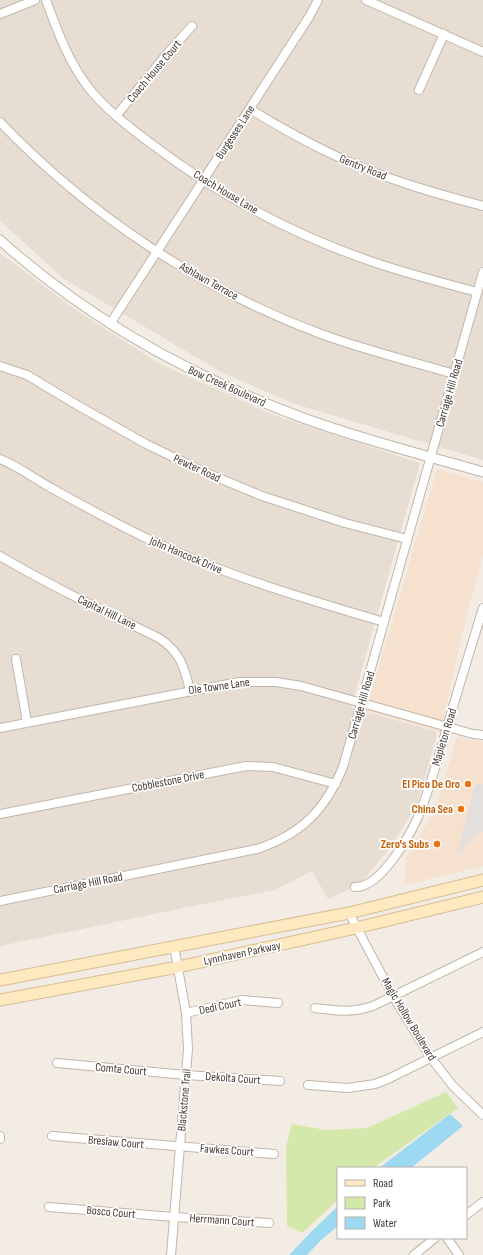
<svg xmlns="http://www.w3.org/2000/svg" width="483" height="1255" viewBox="0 0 483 1255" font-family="'Sofia Sans Condensed',sans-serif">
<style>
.residential{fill:#e7ddd2}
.commercial{fill:#f6e0ce}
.green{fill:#d4e8ab}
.parking{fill:#e3dfdc}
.water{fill:#9ed9f2}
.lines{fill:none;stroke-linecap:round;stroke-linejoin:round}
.minor-casing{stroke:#c1b6a9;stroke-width:10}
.tertiary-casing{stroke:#c1b6a9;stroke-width:11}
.secondary-casing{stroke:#d7bd94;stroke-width:13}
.minor{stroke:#fff;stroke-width:8}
.tertiary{stroke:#fff;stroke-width:9}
.secondary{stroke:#ffe9c1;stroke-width:11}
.food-dot{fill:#e8710a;stroke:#fff;stroke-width:1.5}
.labels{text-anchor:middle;stroke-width:3.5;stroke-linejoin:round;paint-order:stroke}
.street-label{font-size:12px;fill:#453c34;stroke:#fff}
.food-label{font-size:12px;font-weight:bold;fill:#c56008;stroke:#fff;text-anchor:end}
</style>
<rect width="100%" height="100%" fill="#f2ece4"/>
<!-- residential -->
<g class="residential">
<path d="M0 0H483V460L295 404 221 372 63 278 0 221Z"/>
<path d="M0 253 73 308 158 363 273 415 420 463 351 708 435 731 437 736 417 804 390 848 359 885 328 899 312 871 275 890 198 905 0 946Z"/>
</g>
<!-- commercial -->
<g class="commercial">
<path d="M437 469 483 482V556L466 617 444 715 451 735 366 711Z"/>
<path d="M457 738 483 742V866L404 885 406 858 435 810Z"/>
</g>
<!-- green -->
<path class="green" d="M446 1092 458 1108 373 1168H338V1200L302 1233 287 1226 286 1146 292 1124 326 1130 367 1128Z"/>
<!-- parking -->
<path class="parking" d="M476 784H483V832L479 833 456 856Z"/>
<!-- water -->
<g class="water">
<path d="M450 1114 463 1126 411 1168H379Z"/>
<path d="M338 1206V1226L320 1241 307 1255H289L312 1231Z"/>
</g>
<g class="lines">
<!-- minor casing -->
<g class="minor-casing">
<g id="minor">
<path d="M46 0C57 30 68 61 88 87 105 109 130 128 153 145 220 196 296 236 376 263 409 274 443 283 477 292"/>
<path d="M366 0 483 52"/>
<path d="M0 14 35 0"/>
<path d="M419 90 444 34"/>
<path d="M250 109C279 127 308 143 338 157 385 179 434 193 483 206"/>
<path d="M116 116 166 55 192 26"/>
<path d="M0 122C89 215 200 289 321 334 365 350 410 361 454 374"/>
<path d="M110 324 309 17 318 0"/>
<path d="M0 366 27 375 77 405 146 444 202 471 262 496 345 523 407 539"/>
<path d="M0 459C19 467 35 479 53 489 89 509 125 529 163 546 234 578 310 600 384 622"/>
<path d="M0 556C51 586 105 612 159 638 180 652 184 666 190 690"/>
<path d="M16 659 27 722"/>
<path d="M0 728 239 682H276L301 686 473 734 483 735"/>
<path d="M0 814 246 766 273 767 336 784"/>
<path d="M355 887C382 888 414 829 422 807 432 781 439 754 447 728 458 688 471 648 483 608"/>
<path d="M0 901 257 849C302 834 325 810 343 767L483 272"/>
<path d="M349 913 393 996 431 1058 453 1086 483 1115"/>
<path d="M315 1008C338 1011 351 1013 373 1006L483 952"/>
<path d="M186 1013 242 1000 278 1003"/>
<path d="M57 1063 186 1075 280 1081"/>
<path d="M308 1085 348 1088 375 1084 388 1079 483 1032"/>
<path d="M52 1136 274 1154"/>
<path d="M0 1139V1136"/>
<path d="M49 1207 174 1217 269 1223"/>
<path d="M466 1215 483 1202"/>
<path d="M447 1238 459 1255"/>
<path d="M171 1255 188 1049 186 1013 174 946"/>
<path d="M414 1255 435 1238"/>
</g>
</g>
<!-- tertiary casing -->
<g class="tertiary-casing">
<path id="tertiary" d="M0 240C89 320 194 378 306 419 364 440 424 455 483 472"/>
</g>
<!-- secondary casing -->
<g class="secondary-casing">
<g id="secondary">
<path d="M0 980 349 913 483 880"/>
<path d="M0 1000 178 967 356 928 483 897"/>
</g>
</g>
<!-- minor -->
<use href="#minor" class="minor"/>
<!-- tertiary -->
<use href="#tertiary" class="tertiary"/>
<!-- secondary -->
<use href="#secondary" class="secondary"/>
</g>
<!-- markers -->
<g class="food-dot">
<circle cx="468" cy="784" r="4"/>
<circle cx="461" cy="809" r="4"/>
<circle cx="437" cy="844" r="4"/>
</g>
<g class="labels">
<!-- street labels -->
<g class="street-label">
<text transform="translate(154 71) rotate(-50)" y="4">Coach House Court</text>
<text transform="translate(235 132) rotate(-57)" y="4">Burgesses Lane</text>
<text transform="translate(363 167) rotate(22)" y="4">Gentry Road</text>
<text transform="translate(226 192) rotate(31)" y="4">Coach House Lane</text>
<text transform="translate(209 281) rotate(29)" y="4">Ashlawn Terrace</text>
<text transform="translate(227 386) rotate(24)" y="4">Bow Creek Boulevard</text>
<text transform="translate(449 393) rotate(-74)" y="4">Carriage Hill Road</text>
<text transform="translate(197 468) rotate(25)" y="4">Pewter Road</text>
<text transform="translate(186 555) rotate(23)" y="4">John Hancock Drive</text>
<text transform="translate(107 612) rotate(26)" y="4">Capital Hill Lane</text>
<text transform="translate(219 686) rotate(-8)" y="4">Ole Towne Lane</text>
<text transform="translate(361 705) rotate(-74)" y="4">Carriage Hill Road</text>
<text transform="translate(444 737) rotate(-73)" y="4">Mapleton Road</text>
<text transform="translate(168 781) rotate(-11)" y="4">Cobblestone Drive</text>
<text transform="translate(88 883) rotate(-11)" y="4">Carriage Hill Road</text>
<text transform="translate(242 953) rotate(-12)" y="4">Lynnhaven Parkway</text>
<text transform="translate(220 1006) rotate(-12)" y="4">Dedi Court</text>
<text transform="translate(409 1019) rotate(59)" y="4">Magic Hollow Boulevard</text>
<text transform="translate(121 1069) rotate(5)" y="4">Comte Court</text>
<text transform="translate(233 1078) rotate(4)" y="4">Dekolta Court</text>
<text transform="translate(184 1100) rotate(-85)" y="4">Blackstone Trail</text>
<text transform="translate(116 1142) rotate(5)" y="4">Breslaw Court</text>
<text transform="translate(227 1150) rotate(4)" y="4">Fawkes Court</text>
<text transform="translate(111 1212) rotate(5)" y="4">Bosco Court</text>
<text transform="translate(222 1220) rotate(4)" y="4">Herrmann Court</text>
</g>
<!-- food labels -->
<g class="food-label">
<text x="460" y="788">El Pico De Oro</text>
<text x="453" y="813">China Sea</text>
<text x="429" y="848">Zero's Subs</text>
</g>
</g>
<!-- legend -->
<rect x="337" y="1167" width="130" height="72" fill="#ffffff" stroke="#b5b1ae"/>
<rect x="345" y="1180" width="20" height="6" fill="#ffe9c1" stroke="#b5b1ae"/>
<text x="373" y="1187" font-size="12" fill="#453c34">Road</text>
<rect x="345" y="1197" width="20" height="12" fill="#d4e8ab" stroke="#b5b1ae"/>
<text x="373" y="1207" font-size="12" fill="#453c34">Park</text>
<rect x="345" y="1217" width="20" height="12" fill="#9ed9f2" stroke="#b5b1ae"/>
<text x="373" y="1227" font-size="12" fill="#453c34">Water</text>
</svg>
